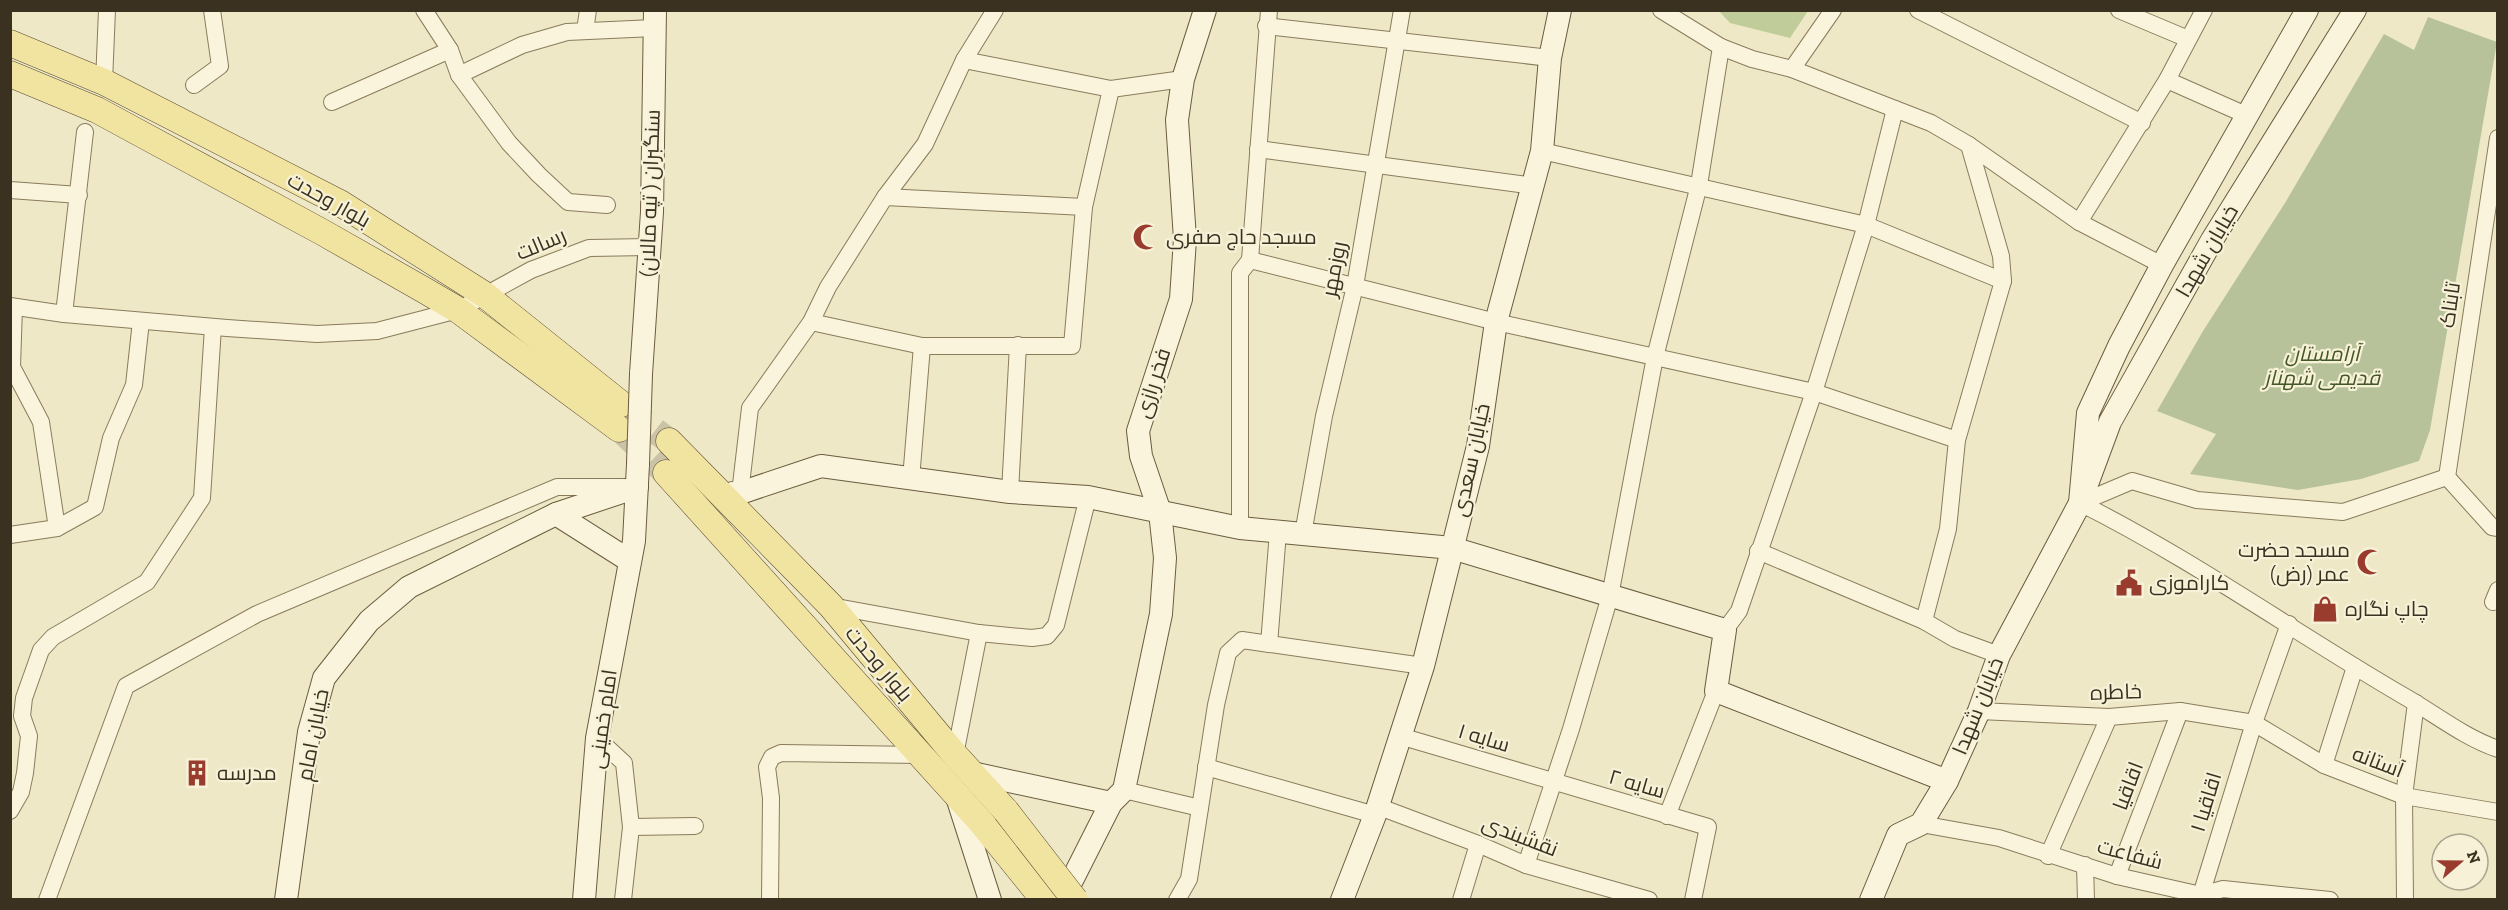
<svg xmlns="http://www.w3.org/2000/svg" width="2508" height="910" viewBox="0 0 2508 910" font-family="'Zilla Slab',Cairo,serif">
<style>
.green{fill:#c0cd9b}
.cemetery{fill:#b7c29a}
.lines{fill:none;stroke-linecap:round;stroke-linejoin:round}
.primary-tunnel{stroke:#cac3a6;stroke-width:26;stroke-dasharray:26 13;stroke-linecap:butt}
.street-casing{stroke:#8a7b5c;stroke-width:18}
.secondary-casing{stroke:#6c5c3f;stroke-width:24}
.primary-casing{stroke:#584930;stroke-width:27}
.street{stroke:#f9f4db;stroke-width:16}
.secondary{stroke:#f9f4db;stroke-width:22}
.primary{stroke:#f1e3a0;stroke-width:26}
.secondary-bridge-casing{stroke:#6c5c3f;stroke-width:24;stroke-linecap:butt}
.primary-bridge-casing{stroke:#584930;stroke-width:27;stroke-linecap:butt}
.secondary-bridge{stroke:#f9f4db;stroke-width:22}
.primary-bridge{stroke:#f1e3a0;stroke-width:26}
.labels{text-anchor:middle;stroke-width:4.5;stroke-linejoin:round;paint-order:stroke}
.street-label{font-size:21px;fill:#3b3120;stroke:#f6f1d7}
.poi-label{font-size:21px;fill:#3b3120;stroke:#f6f1d7;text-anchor:start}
.park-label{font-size:21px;font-style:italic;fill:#445727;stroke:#f6f1d7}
</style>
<rect width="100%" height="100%" fill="#eee8c7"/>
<!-- green -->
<path class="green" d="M1719 11H1808L1790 38 1730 23Z"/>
<!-- cemetery -->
<path class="cemetery" d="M2428 17 2497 42 2430 430 2419 461 2361 479 2298 490 2190 474 2216 434 2157 411 2203 331 2285 203 2384 34 2414 50Z"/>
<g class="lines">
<!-- primary-tunnel -->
<g class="primary-tunnel">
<path d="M624 407 669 441"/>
<path d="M624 433 666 473"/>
</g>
<!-- street casing -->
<g class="street-casing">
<g id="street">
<path d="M424 10 450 50 459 75 509 143 539 175 568 202 607 205"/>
<path d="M1661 10 1721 47 1752 59 1792 69 1931 123 1969 145 2079 222 2162 265"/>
<path d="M1918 10 2142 123"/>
<path d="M2119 10 2188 39"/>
<path d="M1266 26 1550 58"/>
<path d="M585 31 588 10"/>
<path d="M964 60 1111 89 1183 79"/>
<path d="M1792 69 1833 10"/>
<path d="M459 75 522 45 567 32 654 28"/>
<path d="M2167 80 2246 115"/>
<path d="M104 82 107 10"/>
<path d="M194 85 220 66 212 10"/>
<path d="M332 102 450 50"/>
<path d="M1258 149 1534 186"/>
<path d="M1542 151 1866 225 2003 281"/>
<path d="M10 190 79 195"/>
<path d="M885 197 1084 207"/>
<path d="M2079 222 2167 80 2204 10"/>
<path d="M1250 260 1269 10"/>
<path d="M10 306 64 314 227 328 317 334 377 331 458 310 531 270 589 248 649 247"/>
<path d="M14 307 12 367 41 422 57 528"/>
<path d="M64 314 85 132"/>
<path d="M811 322 922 346H1072L1084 207 1111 89"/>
<path d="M2447 477 2498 138"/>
<path d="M2447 477 2492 527 2498 528"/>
<path d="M911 479 922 346"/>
<path d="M732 490 740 493 750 408 811 322 828 287 885 197 925 144 964 60 995 10"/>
<path d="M1010 492 1018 345"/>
<path d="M2080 503C2192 559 2294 632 2402 695 2434 713 2463 737 2498 749"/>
<path d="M2080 503 2132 481 2197 500 2343 512 2447 477"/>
<path d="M1240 528V273L1250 260 1496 322 1814 392 1957 440"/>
<path d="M1303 534 1324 416 1355 286 1402 10"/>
<path d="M10 535 57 528 95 507 111 438 134 385 141 321"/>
<path d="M1758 551 1924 621 1955 639 1999 655"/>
<path d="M2493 602 2498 590"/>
<path d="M831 606 979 633 1032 638 1047 636 1056 625 1088 497"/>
<path d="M1924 621 1948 529 1957 440 2003 281 2001 256 1969 145"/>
<path d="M1725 630 1739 611 1814 392 1866 225 1895 109"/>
<path d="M1269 644 1278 532"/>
<path d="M1979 711 2109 717 2180 711 2254 723 2324 765 2404 796 2498 812"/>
<path d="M1400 736 1708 827 1693 900"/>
<path d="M597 738 624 763 631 827 623 900"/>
<path d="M955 755 979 633"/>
<path d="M2324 765 2355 667"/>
<path d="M1206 767 1375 815"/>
<path d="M1124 790 1200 808"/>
<path d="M1377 806 1478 844 1526 865 1649 900"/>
<path d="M10 811 21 792 25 773 29 736 22 716 24 698 41 650 53 637 147 582 202 498 213 327"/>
<path d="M1667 816 1716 691"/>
<path d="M1921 824 1999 838 2117 876 2201 895 2223 889 2330 900"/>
<path d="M631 827 695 826"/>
<path d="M2048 856 2109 717"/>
<path d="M1526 865 1571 729 1610 596 1655 357 1699 185 1721 47"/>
<path d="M2085 865 2086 900"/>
<path d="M2117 876 2180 711"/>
<path d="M2201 895 2254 723 2289 624"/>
<path d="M47 900 126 686 257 614 557 487H624"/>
<path d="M770 900 771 798 767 767 772 757 781 753 920 755"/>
<path d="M1177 900 1189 879 1216 705 1228 653 1242 640 1423 666"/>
<path d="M1461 900 1478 844"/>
<path d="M2405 900 2404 796 2416 703"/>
</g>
</g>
<!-- secondary casing -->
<g class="secondary-casing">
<g id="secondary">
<path d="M2307 10 2162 265 2119 346 2088 413 2080 503 2110 422 2212 240 2355 10"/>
<path d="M641 374 652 212 655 10"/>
<path d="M740 493 821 466 1010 492 1088 497 1240 528 1452 548 1725 630 1716 691 1947 781"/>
<path d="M630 561 556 514 637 487"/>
<path d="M972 773 1111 803"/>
<path d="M957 797 990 900"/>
<path d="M286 900 309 732 324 678 369 621 409 587 556 514"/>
<path d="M584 900 597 738 634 541 638 464"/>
<path d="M1062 900 1111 803 1124 790 1161 614 1165 558 1160 512 1141 456 1138 431 1181 299 1185 239 1177 120 1183 79 1205 10"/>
<path d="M1342 900 1375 815 1423 666 1478 446 1496 322 1542 151 1550 58 1560 10"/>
<path d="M1871 900 1898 835 1921 824 1947 781 1979 711 1999 655 2080 503"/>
</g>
</g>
<!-- primary casing -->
<g class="primary-casing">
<g id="primary">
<path d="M10 43 104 82 340 203 485 295 621 404"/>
<path d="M10 74 97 110 322 232 424 290 458 310 619 429"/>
<path d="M669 441 831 606 955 755 1006 811"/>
<path d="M666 473 981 822 1044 900"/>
</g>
</g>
<!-- street -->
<use href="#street" class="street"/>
<!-- secondary -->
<use href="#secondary" class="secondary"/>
<!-- primary -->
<use href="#primary" class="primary"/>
<!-- secondary-bridge casing -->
<g class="secondary-bridge-casing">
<path id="secondary-bridge" d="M638 464 641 374"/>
</g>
<!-- primary-bridge casing -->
<g class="primary-bridge-casing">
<path id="primary-bridge" d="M1006 811 1075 900"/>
</g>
<!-- secondary-bridge -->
<use href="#secondary-bridge" class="secondary-bridge"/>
<!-- primary-bridge -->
<use href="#primary-bridge" class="primary-bridge"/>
</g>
<!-- icons -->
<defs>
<g id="mosque-bare" transform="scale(2.07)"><path d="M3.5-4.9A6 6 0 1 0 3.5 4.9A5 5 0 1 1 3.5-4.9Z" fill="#993b2d" stroke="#f6f1d7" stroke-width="2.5" paint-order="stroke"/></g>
<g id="civic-bare" transform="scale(2.07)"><path d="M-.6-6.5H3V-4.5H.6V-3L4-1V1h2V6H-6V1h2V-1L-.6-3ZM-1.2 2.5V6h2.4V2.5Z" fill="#993b2d" stroke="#f6f1d7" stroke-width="2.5" paint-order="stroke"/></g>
<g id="shop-bare" transform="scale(2.07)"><path d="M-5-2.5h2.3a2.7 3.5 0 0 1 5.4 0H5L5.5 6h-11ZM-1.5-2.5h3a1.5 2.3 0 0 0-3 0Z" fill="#993b2d" stroke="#f6f1d7" stroke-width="2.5" paint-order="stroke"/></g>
<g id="building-bare" transform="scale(2.07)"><path d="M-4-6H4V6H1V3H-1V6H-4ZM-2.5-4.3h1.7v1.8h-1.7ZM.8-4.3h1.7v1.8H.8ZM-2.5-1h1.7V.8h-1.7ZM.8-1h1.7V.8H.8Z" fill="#993b2d" stroke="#f6f1d7" stroke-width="2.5" paint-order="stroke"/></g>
</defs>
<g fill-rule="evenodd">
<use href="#mosque-bare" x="1146" y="237"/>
<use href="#mosque-bare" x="2370" y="562"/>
<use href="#civic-bare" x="2129" y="583"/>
<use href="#shop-bare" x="2325" y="609"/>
<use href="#building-bare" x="197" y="773"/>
</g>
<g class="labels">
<!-- street labels -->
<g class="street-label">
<text transform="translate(650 193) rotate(-88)" y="7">سنگبران ( تپه مالان)</text>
<text transform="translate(329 200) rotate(29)" y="7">بلوار وحدت</text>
<text transform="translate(541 244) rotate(-23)" y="7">رسالت</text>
<text transform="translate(2207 251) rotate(-60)" y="7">خیابان شهدا</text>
<text transform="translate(1334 269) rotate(-79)" y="7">روزمهر</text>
<text transform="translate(2450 305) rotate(-82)" y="7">تابناک</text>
<text transform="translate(1153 383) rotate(-72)" y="7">فخر رازی</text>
<text transform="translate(1471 460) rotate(-78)" y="7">خیابان سعدی</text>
<text transform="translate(879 664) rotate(50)" y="7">بلوار وحدت</text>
<text transform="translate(2116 692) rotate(-2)" y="7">خاطره</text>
<text transform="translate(1978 706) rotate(-68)" y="7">خیابان شهدا</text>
<text transform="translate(603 719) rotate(-82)" y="7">امام خمینی</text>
<text transform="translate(313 735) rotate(-79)" y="7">خیابان امام</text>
<text transform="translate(1484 738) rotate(17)" y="7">سایه ۱</text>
<text transform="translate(2378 762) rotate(21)" y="7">آستانه</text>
<text transform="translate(1637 784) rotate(16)" y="7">سایه ۲</text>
<text transform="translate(2128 786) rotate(-69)" y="7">اقاقیا</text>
<text transform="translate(2206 802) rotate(-73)" y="7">اقاقیا ۱</text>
<text transform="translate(1520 836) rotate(21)" y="7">نقشبندی</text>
<text transform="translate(2130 854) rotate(15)" y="7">شفاعت</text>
</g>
<!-- poi labels -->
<g class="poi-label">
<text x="1166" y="244">مسجد حاج صفری</text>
<text x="2350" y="557" text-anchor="end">مسجد حضرت<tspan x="2350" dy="24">عمر (رض)</tspan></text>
<text x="2149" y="590">کاراموزی</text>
<text x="2345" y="616">چاپ نگاره</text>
<text x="217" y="780">مدرسه</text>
</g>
<!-- park labels -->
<g class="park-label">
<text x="2322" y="361">آرامستان<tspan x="2322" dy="24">قدیمی شهناز</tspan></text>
</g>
</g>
<!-- border -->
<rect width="2508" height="910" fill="none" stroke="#3b3120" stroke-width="24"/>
<!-- north arrow -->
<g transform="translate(2460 862) rotate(70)"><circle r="28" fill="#f6f1d7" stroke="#aba48e" stroke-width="1.5"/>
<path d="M0-4.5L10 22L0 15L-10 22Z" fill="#993b2d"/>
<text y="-9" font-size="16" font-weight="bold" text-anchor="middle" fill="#3b3120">N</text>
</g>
</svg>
